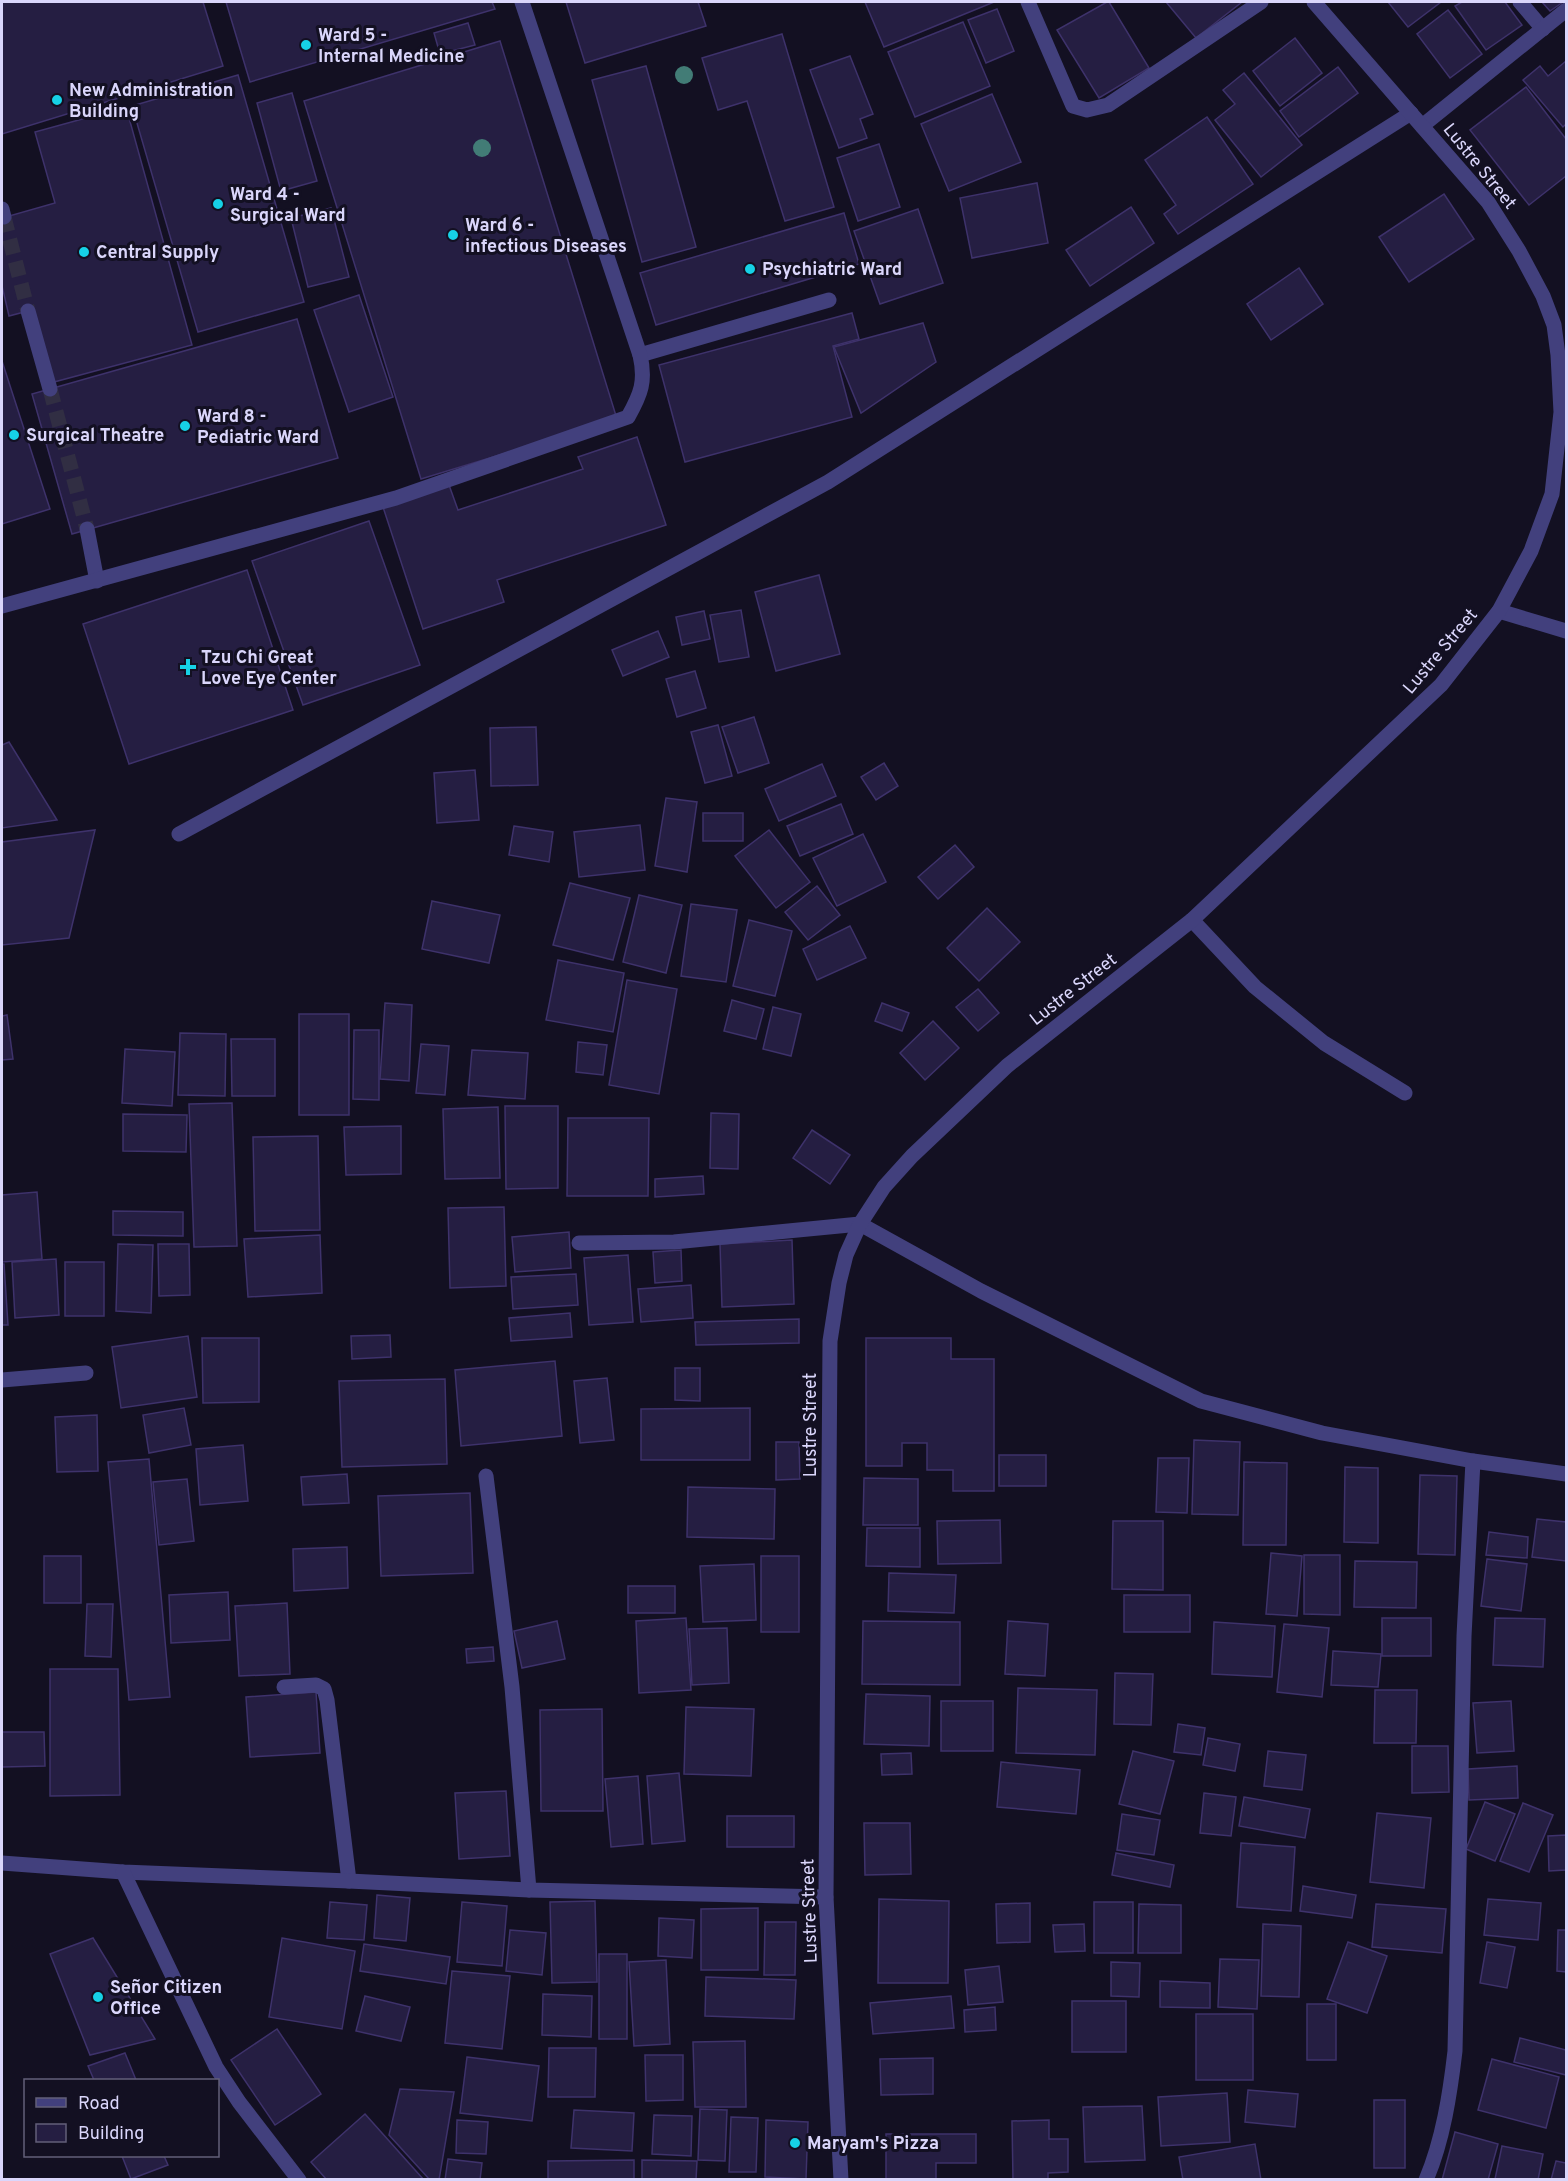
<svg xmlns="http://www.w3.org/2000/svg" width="1568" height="2181" viewBox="0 0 1568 2181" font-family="Overpass,sans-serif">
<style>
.building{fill:#251e42;stroke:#3e326b;stroke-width:1.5}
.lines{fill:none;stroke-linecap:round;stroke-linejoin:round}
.minor-tunnel{stroke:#312e43;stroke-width:15;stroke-dasharray:15 8;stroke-linecap:butt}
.minor{stroke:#42407d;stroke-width:15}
.tree{fill:#427c76}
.poi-dot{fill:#16d1e6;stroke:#131022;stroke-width:2}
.labels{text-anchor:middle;stroke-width:6;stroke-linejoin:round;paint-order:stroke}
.poi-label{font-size:18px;font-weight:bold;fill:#dad6fb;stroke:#131022;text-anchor:start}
.street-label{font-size:18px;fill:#dad6fb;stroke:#131022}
</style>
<rect width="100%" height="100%" fill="#131022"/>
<!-- building -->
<g class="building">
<path d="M2 2H203L223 66 2 134Z"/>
<path d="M226 2H492L495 9 250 82Z"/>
<path d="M566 2H698L706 26 585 63Z"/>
<path d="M865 2H994L884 47Z"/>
<path d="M1107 2H1109L1149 68 1099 98 1057 30Z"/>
<path d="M1166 2H1242L1196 38Z"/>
<path d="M1388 2H1441L1408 27Z"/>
<path d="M1462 2H1505L1522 25 1486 50 1455 6Z"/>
<path d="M1542 2H1563L1550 11Z"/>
<path d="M997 9 1014 51 986 63 968 20Z"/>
<path d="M1448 10 1482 54 1450 78 1417 34Z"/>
<path d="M963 22 990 86 915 117 888 52Z"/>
<path d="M468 23 475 45 440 54 434 33Z"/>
<path d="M782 34 834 207 785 221 747 101 718 110 702 58Z"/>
<path d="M1295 38 1322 73 1280 106 1253 71Z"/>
<path d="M500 41 617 419 421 479 304 101Z"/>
<path d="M850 56 873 114 860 119 867 138 839 148 810 70Z"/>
<path d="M1566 61V124L1563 127 1523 80 1540 66 1548 76Z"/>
<path d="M646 66 696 247 642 262 592 80Z"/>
<path d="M1338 67 1358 93 1299 137 1280 111Z"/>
<path d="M1244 73 1302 145 1261 177 1215 120 1235 104 1223 90Z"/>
<path d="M238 75 304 302 198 332 132 106Z"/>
<path d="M1526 87 1566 139V176L1529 205 1470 130Z"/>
<path d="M292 93 317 181 281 191 257 103Z"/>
<path d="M992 94 1021 162 949 191 921 124Z"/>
<path d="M126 107 192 345 54 382 28 311 9 316 2 286V218L55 203 35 132Z"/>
<path d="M1207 117 1253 184 1178 234 1164 214 1176 205 1145 160Z"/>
<path d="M879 144 900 207 858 221 837 158Z"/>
<path d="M1037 183 1048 243 972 258 960 198Z"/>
<path d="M1444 194 1474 239 1409 282 1379 237Z"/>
<path d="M1131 207 1154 243 1090 286 1066 250Z"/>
<path d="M331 208 349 277 308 287 291 218Z"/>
<path d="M918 209 943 283 880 304 854 231Z"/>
<path d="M844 213 859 264 656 325 640 273Z"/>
<path d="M1299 268 1323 304 1271 340 1247 304Z"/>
<path d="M359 295 393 397 349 412 314 310Z"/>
<path d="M852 313 859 339 833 346 852 417 685 462 659 365Z"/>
<path d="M297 319 338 458 72 534 32 394Z"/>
<path d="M923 323 936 362 861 413 834 347Z"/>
<path d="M2 361 50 509 2 524Z"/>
<path d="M637 437 666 525 497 580 504 602 423 629 383 507 449 485 458 510 583 469 578 457Z"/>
<path d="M369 521 420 665 303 705 252 561Z"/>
<path d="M247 570 293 710 129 764 83 624Z"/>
<path d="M819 575 840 654 776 671 755 592Z"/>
<path d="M741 610 749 657 719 662 710 615Z"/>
<path d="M704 611 710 639 682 645 676 617Z"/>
<path d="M658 631 669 657 623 676 612 650Z"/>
<path d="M695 671 706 708 677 717 666 679Z"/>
<path d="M754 717 769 763 738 773 722 727Z"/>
<path d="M718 725 732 776 705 783 691 732Z"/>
<path d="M536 727 538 785 491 786 490 728Z"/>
<path d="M9 742 57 820 2 828V745Z"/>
<path d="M884 763 898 786 876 800 861 777Z"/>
<path d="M822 764 836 796 779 821 765 789Z"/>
<path d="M475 770 479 820 437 823 434 773Z"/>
<path d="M666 798 697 802 687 872 655 866Z"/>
<path d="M841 804 853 834 800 856 787 826Z"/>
<rect x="703" y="813" width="40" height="28"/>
<path d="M640 825 645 870 579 877 574 832Z"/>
<path d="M514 826 553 832 549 862 509 855Z"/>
<path d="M95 830 69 938 2 945V842Z"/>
<path d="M769 830 810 882 776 908 735 856Z"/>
<path d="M863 834 886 882 837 906 813 858Z"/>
<path d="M955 845 974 867 938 899 918 877Z"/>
<path d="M570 883 630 898 613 960 553 945Z"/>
<path d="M817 886 840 915 808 940 785 912Z"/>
<path d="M639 895 682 905 666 973 623 962Z"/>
<path d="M432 901 500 915 489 963 422 949Z"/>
<path d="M691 904 737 910 726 982 681 976Z"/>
<path d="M987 908 1020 942 979 981 947 948Z"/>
<path d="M749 920 792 931 775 996 733 986Z"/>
<path d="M850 926 866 958 817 980 803 949Z"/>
<path d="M558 960 624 973 613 1032 546 1020Z"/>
<path d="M627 980 677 989 659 1094 609 1085Z"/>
<path d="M978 989 999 1013 978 1031 956 1007Z"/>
<path d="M732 1000 764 1009 756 1039 724 1031Z"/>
<path d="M385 1003 412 1005 409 1081 380 1079Z"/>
<path d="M882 1003 909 1013 902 1031 875 1021Z"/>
<path d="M773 1007 801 1014 791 1056 763 1049Z"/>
<rect x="299" y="1014" width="50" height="101"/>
<path d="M7 1015 13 1059 2 1060V1016Z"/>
<path d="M933 1021 959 1048 925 1080 900 1053Z"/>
<path d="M354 1030H379V1100L353 1099Z"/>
<path d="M180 1033 226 1034 225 1096 178 1095Z"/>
<path d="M231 1039H275V1096H232Z"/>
<path d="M578 1042 607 1045 603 1075 576 1072Z"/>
<path d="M421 1044 449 1046 445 1095 416 1093Z"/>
<path d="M125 1049 175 1052 172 1106 122 1103Z"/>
<path d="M472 1050 528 1053 525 1099 468 1095Z"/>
<path d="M232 1103 237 1246 194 1247 189 1104Z"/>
<path d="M505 1106H558V1188L506 1189Z"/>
<path d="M498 1107 500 1178 445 1179 443 1109Z"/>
<path d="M711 1113 739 1114 738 1169 710 1168Z"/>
<path d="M123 1114 187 1115 186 1152 123 1151Z"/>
<path d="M568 1118H649L648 1196H567Z"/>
<path d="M401 1126V1174L346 1175 344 1127Z"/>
<path d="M812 1130 850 1155 830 1184 793 1158Z"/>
<path d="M318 1136 320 1230 255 1231 253 1137Z"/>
<path d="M703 1176 704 1194 655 1197V1179Z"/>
<path d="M37 1192 42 1259 2 1262V1195Z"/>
<path d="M504 1207 506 1286 450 1288 448 1208Z"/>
<path d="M113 1211 183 1212V1236L113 1235Z"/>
<path d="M569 1232 571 1268 515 1272 512 1237Z"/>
<path d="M320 1235 322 1293 248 1297 244 1239Z"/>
<path d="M792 1240 794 1304 722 1307 720 1244Z"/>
<path d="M118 1244 153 1245 151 1313 116 1311Z"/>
<path d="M158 1244H189L190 1295 159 1296Z"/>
<path d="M681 1250 682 1281 655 1283 653 1252Z"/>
<path d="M628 1255 633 1322 589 1325 584 1258Z"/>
<path d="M56 1259 59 1315 15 1318 12 1262Z"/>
<rect x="65" y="1262" width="39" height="54"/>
<path d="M2 1264H4L8 1325H2Z"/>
<path d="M576 1274 578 1305 513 1309 511 1277Z"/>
<path d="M691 1285 693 1318 641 1322 638 1289Z"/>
<path d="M570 1313 572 1337 511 1341 509 1318Z"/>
<path d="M799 1319V1343L696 1345 695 1322Z"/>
<path d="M390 1335 391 1357 352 1359 351 1336Z"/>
<path d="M188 1336 197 1397 121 1408 112 1347Z"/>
<path d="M202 1338H259V1402L203 1403Z"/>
<path d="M866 1338H951V1359H994V1491H953V1470H927V1443H902V1466H866Z"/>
<path d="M555 1361 562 1436 461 1446 455 1370Z"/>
<path d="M675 1368H700V1401L675 1400Z"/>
<path d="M607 1378 614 1440 580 1443 574 1381Z"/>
<path d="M445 1379 447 1464 342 1467 339 1381Z"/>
<path d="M184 1408 191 1445 149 1453 143 1415Z"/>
<path d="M750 1408V1460H641V1409Z"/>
<path d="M97 1415 98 1471 57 1472 55 1417Z"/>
<path d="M1194 1440 1240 1442 1238 1515 1192 1514Z"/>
<path d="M776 1442H799L800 1479 776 1480Z"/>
<path d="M243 1445 248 1501 200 1505 196 1449Z"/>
<rect x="999" y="1455" width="47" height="31"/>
<path d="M1158 1458H1189L1187 1513 1156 1512Z"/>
<path d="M149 1459 170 1697 129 1700 108 1462Z"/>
<path d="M1244 1462 1287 1463 1286 1545H1243Z"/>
<path d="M1345 1467 1378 1468V1543L1344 1542Z"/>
<path d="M347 1474 349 1503 303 1505 301 1477Z"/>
<path d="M1420 1475 1457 1476 1455 1555 1418 1554Z"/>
<path d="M864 1478 918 1479V1525H863Z"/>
<path d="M187 1479 194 1541 159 1545 153 1482Z"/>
<path d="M688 1487 775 1489 774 1539 687 1537Z"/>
<path d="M470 1493 473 1573 381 1576 378 1496Z"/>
<path d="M1537 1519 1566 1522V1561L1532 1557Z"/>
<path d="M1000 1520 1001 1563 938 1564 937 1521Z"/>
<path d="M1113 1521H1163V1590L1112 1589Z"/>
<path d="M867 1528H920V1567L866 1566Z"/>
<path d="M1489 1532 1528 1537 1527 1558 1486 1555Z"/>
<path d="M347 1547 348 1588 294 1591 293 1549Z"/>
<path d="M1271 1553 1302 1556 1297 1616 1266 1614Z"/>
<path d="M1304 1555H1340V1615L1304 1614Z"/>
<rect x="44" y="1556" width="37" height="47"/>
<rect x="761" y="1556" width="38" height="76"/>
<path d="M1487 1559 1527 1564 1521 1611 1481 1606Z"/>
<path d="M1355 1561 1417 1562 1416 1608 1354 1607Z"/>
<path d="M754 1564 756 1620 703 1622 700 1566Z"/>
<path d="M889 1573 956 1575 954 1613 888 1611Z"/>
<rect x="628" y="1586" width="47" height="27"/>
<path d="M228 1592 230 1640 171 1643 169 1595Z"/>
<rect x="1124" y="1595" width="66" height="37"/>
<path d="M287 1603 290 1674 239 1676 235 1606Z"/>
<path d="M87 1604H113L111 1657 85 1656Z"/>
<path d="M686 1618 691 1690 639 1693 636 1621Z"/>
<rect x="1382" y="1618" width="49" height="38"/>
<path d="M1495 1618 1545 1619 1543 1667 1493 1665Z"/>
<path d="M557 1621 565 1659 522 1668 514 1631Z"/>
<path d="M863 1621 960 1622V1685L862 1684Z"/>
<path d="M1008 1621 1048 1624 1045 1676 1005 1674Z"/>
<path d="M1214 1622 1275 1626 1272 1677 1212 1674Z"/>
<path d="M1284 1624 1329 1628 1322 1697 1277 1692Z"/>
<path d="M727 1628 729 1683 692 1685 689 1629Z"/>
<path d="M493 1647 494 1661 467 1663 466 1649Z"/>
<path d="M1333 1651 1381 1654 1378 1687 1331 1685Z"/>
<path d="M50 1669H118L120 1795 50 1796Z"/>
<path d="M1115 1673 1153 1674 1151 1725 1114 1724Z"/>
<path d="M1018 1688 1097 1690 1095 1755 1016 1753Z"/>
<path d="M1375 1690H1417L1416 1743H1374Z"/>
<path d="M316 1692 320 1753 250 1757 246 1697Z"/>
<path d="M866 1694 930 1696 929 1746 864 1744Z"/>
<rect x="941" y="1701" width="52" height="50"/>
<path d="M1511 1701 1514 1751 1477 1753 1473 1703Z"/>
<path d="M686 1707 754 1709 751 1776 684 1774Z"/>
<path d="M602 1709 603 1811H541L540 1710Z"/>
<path d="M1178 1724 1205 1728 1201 1755 1174 1752Z"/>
<path d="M2 1732H44L45 1766 2 1767Z"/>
<path d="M1208 1738 1240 1744 1235 1771 1203 1765Z"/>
<path d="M1412 1746H1448L1449 1792 1412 1793Z"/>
<path d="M1133 1751 1174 1761 1160 1814 1119 1804Z"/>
<path d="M1268 1751 1306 1755 1302 1790 1264 1786Z"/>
<path d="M911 1753 912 1774 882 1775 881 1754Z"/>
<path d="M1001 1762 1080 1770 1076 1814 997 1807Z"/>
<path d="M1517 1766 1518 1798 1469 1800 1468 1769Z"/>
<path d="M679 1773 685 1841 652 1844 647 1776Z"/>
<path d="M638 1776 643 1844 611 1847 605 1779Z"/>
<path d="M506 1791 510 1856 459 1859 455 1793Z"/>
<path d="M1204 1793 1236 1797 1231 1836 1200 1833Z"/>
<path d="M1244 1797 1310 1809 1305 1838 1239 1826Z"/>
<path d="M1485 1802 1515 1814 1495 1861 1466 1849Z"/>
<path d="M1523 1803 1553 1815 1529 1872 1500 1861Z"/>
<path d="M1377 1813 1431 1818 1424 1888 1370 1882Z"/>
<path d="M1122 1814 1160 1820 1154 1855 1117 1850Z"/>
<rect x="727" y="1816" width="67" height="31"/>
<path d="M864 1823H910L911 1874 865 1875Z"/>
<path d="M1566 1835V1870L1549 1871 1548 1836Z"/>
<path d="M1241 1843 1295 1847 1291 1911 1237 1907Z"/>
<path d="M1116 1853 1174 1865 1170 1887 1112 1875Z"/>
<path d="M1303 1886 1356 1895 1352 1918 1300 1911Z"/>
<path d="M377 1895 410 1898 406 1941 374 1938Z"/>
<path d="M879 1899 949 1901 948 1983H878Z"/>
<path d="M1488 1899 1541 1903 1538 1940 1484 1935Z"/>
<path d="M595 1901 597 1982 552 1983 550 1902Z"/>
<path d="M330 1902 367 1905 364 1940 327 1938Z"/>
<path d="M462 1902 507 1906 502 1966 457 1962Z"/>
<rect x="1094" y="1902" width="39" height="51"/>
<path d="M1030 1903V1942L997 1943 996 1904Z"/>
<path d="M1139 1904 1181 1905V1953H1138Z"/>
<path d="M1376 1904 1446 1909 1442 1953 1372 1947Z"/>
<path d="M758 1908V1970H701V1909Z"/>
<path d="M659 1918 694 1920 692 1958 658 1956Z"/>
<path d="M765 1922H796L795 1975H764Z"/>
<path d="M1084 1924 1085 1951 1055 1952 1053 1925Z"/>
<path d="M1263 1924 1301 1926 1299 1997 1261 1996Z"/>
<path d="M510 1930 546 1933 542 1975 506 1971Z"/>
<path d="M1558 1930H1566V1972L1557 1971Z"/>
<path d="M93 1938 155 2039 90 2055 50 1954Z"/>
<path d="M282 1938 355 1951 342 2029 269 2017Z"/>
<path d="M1348 1942 1387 1956 1367 2013 1327 1999Z"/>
<path d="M1487 1942 1515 1947 1507 1988 1480 1983Z"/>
<path d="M364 1944 450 1957 446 1984 360 1971Z"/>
<rect x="599" y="1954" width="28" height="85"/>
<path d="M1220 1959 1259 1960 1257 2009 1218 2007Z"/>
<path d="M666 1960 670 2044 634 2046 629 1962Z"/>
<path d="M1111 1962 1140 1963 1139 1997 1111 1996Z"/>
<path d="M999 1966 1003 2002 968 2005 965 1970Z"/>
<path d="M452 1971 510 1976 502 2049 445 2043Z"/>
<path d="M706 1977 796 1980 794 2019 705 2016Z"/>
<path d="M1160 1981 1210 1983V2008L1160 2007Z"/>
<path d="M543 1994 592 1996 591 2037 542 2035Z"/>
<path d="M365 1996 410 2007 401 2041 356 2031Z"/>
<path d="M951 1996 954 2028 873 2034 870 2003Z"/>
<rect x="1072" y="2001" width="54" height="51"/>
<rect x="1307" y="2004" width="29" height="56"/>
<path d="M995 2007 996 2030 965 2032 964 2010Z"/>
<rect x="1196" y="2014" width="57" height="66"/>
<path d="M277 2029 321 2094 275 2125 231 2060Z"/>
<path d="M1520 2038 1566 2050V2075L1514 2062Z"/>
<path d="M745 2041 746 2107H695L693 2042Z"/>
<path d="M549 2048H596L595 2097H548Z"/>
<path d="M125 2053 136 2080H94L88 2066Z"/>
<path d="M645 2055H683V2100L646 2101Z"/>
<path d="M467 2057 539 2066 532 2121 460 2113Z"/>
<path d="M933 2058V2094L881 2095 880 2059Z"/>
<path d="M1492 2059 1559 2077 1546 2128 1478 2110Z"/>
<path d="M400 2089 454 2092 439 2180H430L389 2135Z"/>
<path d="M1248 2090 1298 2094 1295 2127 1245 2122Z"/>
<path d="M1227 2093 1230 2142 1161 2146 1158 2097Z"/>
<rect x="1374" y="2100" width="31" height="68"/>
<path d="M1142 2106 1145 2160 1085 2162 1083 2107Z"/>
<path d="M700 2109 727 2110 725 2161 698 2160Z"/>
<path d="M574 2110 634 2113 632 2151 571 2148Z"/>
<path d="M365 2114 424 2180H327L311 2162Z"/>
<path d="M654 2115 692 2116 691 2156 652 2154Z"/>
<path d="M731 2117 758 2118 756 2172H729Z"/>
<path d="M457 2120 488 2122 486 2154 456 2153Z"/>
<path d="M766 2120 808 2122 806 2179 765 2177Z"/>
<path d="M1049 2120V2139H1068V2172L1048 2173V2180H1013L1012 2121Z"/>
<path d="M1455 2132 1498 2144 1488 2180H1442Z"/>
<path d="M886 2134H976V2163H936V2180H886Z"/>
<path d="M1255 2144 1261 2180H1183L1179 2157Z"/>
<path d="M1502 2146 1543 2154 1538 2180 1495 2179Z"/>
<path d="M122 2156H164L168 2165 131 2179Z"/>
<path d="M448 2159 482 2163 480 2180H445Z"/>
<path d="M634 2160V2180H548V2161Z"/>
<path d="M642 2160 697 2161 696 2180H642Z"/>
<path d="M1556 2161 1566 2163V2180H1551Z"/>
</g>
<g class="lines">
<!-- minor-tunnel -->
<g class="minor-tunnel">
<path d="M4 217 28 311"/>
<path d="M50 389 87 529"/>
</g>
<!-- minor -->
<g class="minor">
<path d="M1028 2 1073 106 1087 110 1108 105 1261 2"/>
<path d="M1520 2 1543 29"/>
<path d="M1422 126 1566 10"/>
<path d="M2 209 4 217"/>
<path d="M28 311 50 389"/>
<path d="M640 355 829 300"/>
<path d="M87 529 97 581"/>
<path d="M2 606 396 498 628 417C641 394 646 381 640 355L522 2"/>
<path d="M1499 611 1566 631"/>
<path d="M179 834 828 482 1411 113"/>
<path d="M1192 920 1255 987 1324 1043 1405 1093"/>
<path d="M579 1243 674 1242 860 1224 981 1291 1201 1401 1322 1433 1473 1461 1566 1474"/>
<path d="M2 1380 86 1373"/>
<path d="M486 1476 512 1687 529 1890"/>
<path d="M284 1687 316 1685 324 1689 327 1700 349 1881"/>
<path d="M2 1863 123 1872 349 1881 529 1890 826 1897"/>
<path d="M123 1872 216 2067 239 2102 299 2180"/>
<path d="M841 2180 826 1897 830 1341 839 1283 846 1255 860 1224 884 1187 912 1156 1007 1066 1192 920 1441 685 1499 611 1531 551 1552 494 1561 412 1558 355 1554 325 1543 296 1519 251 1488 202 1314 2"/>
<path d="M1426 2180C1443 2140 1450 2094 1455 2051L1464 1636 1473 1461"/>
</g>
</g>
<!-- trees -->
<g class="tree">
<circle cx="684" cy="75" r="9"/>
<circle cx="482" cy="148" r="9"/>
</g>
<!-- markers -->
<g class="poi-dot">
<circle cx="306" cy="45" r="6"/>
<circle cx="57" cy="100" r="6"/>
<circle cx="218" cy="204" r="6"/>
<circle cx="453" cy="235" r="6"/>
<circle cx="84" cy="252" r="6"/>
<circle cx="750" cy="269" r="6"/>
<circle cx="185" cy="426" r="6"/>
<circle cx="14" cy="435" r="6"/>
<path d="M185 658h6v6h6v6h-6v6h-6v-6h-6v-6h6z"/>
<circle cx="98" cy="1997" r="6"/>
<circle cx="795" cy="2143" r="6"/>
</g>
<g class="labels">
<!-- poi labels -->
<g class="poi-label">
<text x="318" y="41">Ward 5 -<tspan x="318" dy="21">Internal Medicine</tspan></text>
<text x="69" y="96">New Administration<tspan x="69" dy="21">Building</tspan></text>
<text x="230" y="200">Ward 4 -<tspan x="230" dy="21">Surgical Ward</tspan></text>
<text x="465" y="231">Ward 6 -<tspan x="465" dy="21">infectious Diseases</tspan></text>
<text x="96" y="258">Central Supply</text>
<text x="762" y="275">Psychiatric Ward</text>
<text x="197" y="422">Ward 8 -<tspan x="197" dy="21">Pediatric Ward</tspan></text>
<text x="26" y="441">Surgical Theatre</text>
<text x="201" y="663">Tzu Chi Great<tspan x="201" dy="21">Love Eye Center</tspan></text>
<text x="110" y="1993">Señor Citizen<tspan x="110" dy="21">Office</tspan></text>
<text x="807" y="2149">Maryam's Pizza</text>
</g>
<!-- street labels -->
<g class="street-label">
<text transform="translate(1480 166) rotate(51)" y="6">Lustre Street</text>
<text transform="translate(1440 651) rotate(-50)" y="6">Lustre Street</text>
<text transform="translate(1073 989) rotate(-38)" y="6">Lustre Street</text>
<text transform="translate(810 1425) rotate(-90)" y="6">Lustre Street</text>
<text transform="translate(809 1911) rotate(-92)" y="6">Lustre Street</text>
</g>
</g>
<!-- border -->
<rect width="1568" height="2181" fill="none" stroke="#dad6fb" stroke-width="6"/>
<!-- legend -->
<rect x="24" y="2079" width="195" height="78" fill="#131022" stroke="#635f79" stroke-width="1.5"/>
<rect x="36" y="2098" width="30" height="9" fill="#42407d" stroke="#635f79" stroke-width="1.5"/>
<text x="78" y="2109" font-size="18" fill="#dad6fb">Road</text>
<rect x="36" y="2124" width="30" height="18" fill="#251e42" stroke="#635f79" stroke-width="1.5"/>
<text x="78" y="2139" font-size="18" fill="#dad6fb">Building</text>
</svg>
